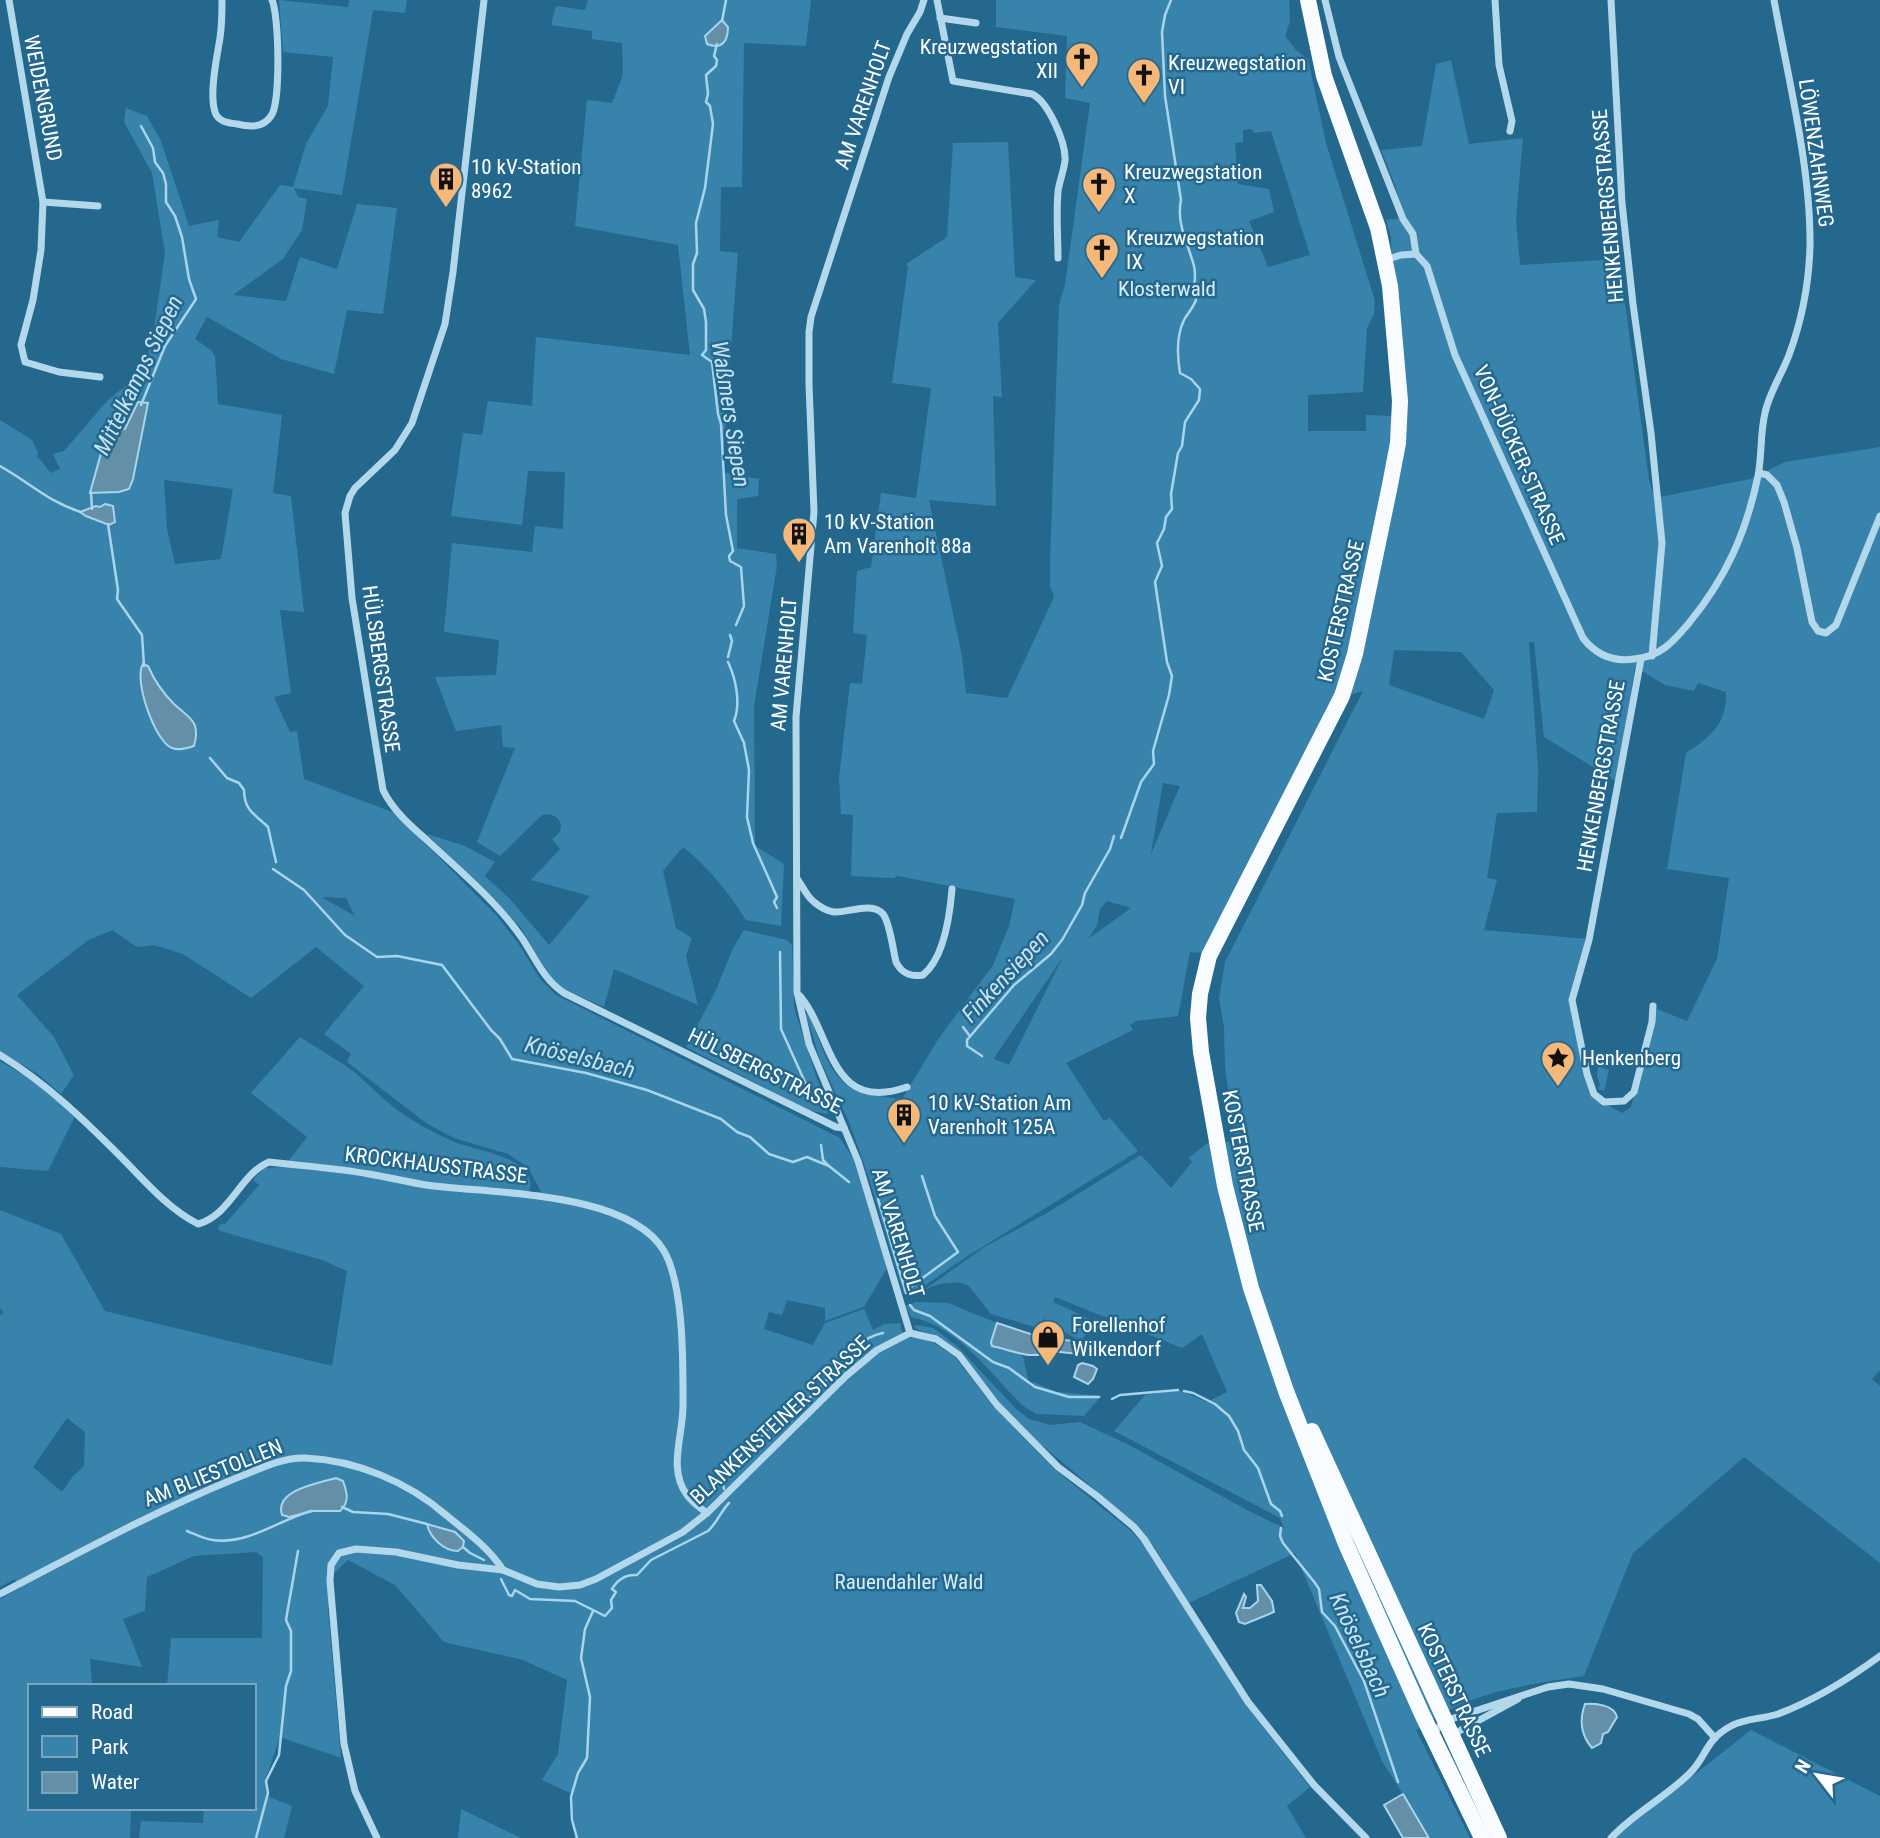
<svg xmlns="http://www.w3.org/2000/svg" width="1880" height="1838" viewBox="0 0 1880 1838" font-family="'Roboto Condensed',sans-serif">
<style>
.green{fill:#3883ab;fill-rule:evenodd}
.water{fill:#638fa8;stroke:#a9d5ec;stroke-width:2}
.lines{fill:none;stroke-linecap:round;stroke-linejoin:round}
.stream{stroke:#a9d5ec;stroke-width:2.5}
.street{stroke:#b4d8eb;stroke-width:7}
.primary{stroke:#f9fcff;stroke-width:16}
.labels{text-anchor:middle;stroke-width:5;stroke-linejoin:round;paint-order:stroke}
.poi-label{font-size:21px;fill:#fff;stroke:#24688e;text-anchor:start}
.street-label{font-size:21px;fill:#fff;stroke:#24688e}
.park-label{font-size:21px;fill:#d9eef8;stroke:#24688e}
.water-label{font-size:23px;font-style:italic;fill:#c6e4f3;stroke:#24688e}
</style>
<rect width="100%" height="100%" fill="#24688e"/>
<!-- green -->
<g class="green">
<path d="M279 0 348 7 349 0H407L405 13 373 10 342 195 294 188 298 197 307 199 302 230 283 259 233 295 286 301 300 257 337 269 357 204 397 208 383 314 347 310 334 374 281 359 207 317 195 339 212 351 215 356 218 404 282 415 273 493 291 496 304 612 280 610 291 693 274 697 290 732 297 731 304 779 395 813 497 916 518 943 540 979 556 995 840 1138 854 1160 887 1268 864 1307 825 1321V1308L787 1300 782 1315 769 1312 764 1329 813 1345 825 1323 864 1309 873 1330 884 1324 900 1323 903 1337 919 1338 934 1343 955 1357 994 1407 1054 1469 1131 1531 1151 1553 1244 1703 1310 1787 1287 1806 1306 1838H575L572 1794 542 1780 558 1754 567 1680 523 1660 444 1642 395 1585 348 1560 333 1574 328 1609 341 1758 280 1737 265 1781 267 1796 292 1806 284 1838H139L141 1821 203 1823 204 1808H254V1686H167L171 1638H262L263 1557 256 1552 194 1556 147 1577 145 1611 123 1619 142 1667 90 1659 92 1686H30V1808H131L130 1838H0V1599L20 1588 15 1579 0 1587V1315L4 1313 0 1308V1210L61 1234 105 1311 332 1366 347 1271 322 1260 220 1231 218 1229 220 1224H225L259 1185 253 1180 264 1168 284 1167 307 1137 251 1093 300 1037C315 1047 331 1056 346 1066 362 1077 376 1093 391 1105 409 1120 431 1131 452 1141 474 1151 541 1157 529 1192H541L528 1167 508 1154 454 1138 426 1123 347 1062 351 1054 324 1034 364 986 316 947 251 998 183 954 154 945 137 947 112 930 87 941 17 995 54 1037 74 1075 61 1094 39 1075 0 1051V420L32 440 38 453 37 456 51 473 60 469 53 454 64 451 108 400 143 372 153 336 165 253 152 173 124 122 126 108 147 116 161 141 189 226 219 220 217 237 239 242 280 185 293 187 306 144 328 106 333 57 283 52ZM164 480 233 489 221 559 175 564 167 529ZM323 897 346 898 355 916 323 898ZM67 1418 85 1432 84 1466 73 1476 62 1492 33 1467Z"/>
<path d="M588 0H811L806 46 744 43 742 187H721L720 251 738 253 722 472 759 479 758 496 737 499V548L776 554 777 566 754 706 755 846 784 864 781 926 746 920C729 893 708 867 683 847L663 871 676 928 692 938 686 956 698 1005 614 969 604 1007 561 988 550 977 521 928 427 834 465 846 495 862 485 876 510 899 549 945 590 896 531 880 560 849 552 839C568 830 561 811 542 815L500 856 477 842 515 748 503 747 501 725 456 731 435 677 496 675 499 640 444 632 452 543 532 552 535 526 563 529 565 472 528 471 522 525 451 516 463 433 482 435 488 401 532 406 536 337 690 355 678 245 575 226 587 100 612 103 623 75 622 43 592 39V31L551 25 556 6 585 10Z"/>
<path d="M996 0H1289L1290 21 1285 36 1296 50 1308 59 1326 143 1375 301 1374 314 1367 328 1363 392 1308 395V431H1366V415L1393 416 1391 237 1386 220 1404 218 1395 185 1381 150 1422 146 1436 64 1451 60 1469 144 1523 138 1516 219 1520 265 1619 259 1649 480 1655 498 1750 479 1785 462 1880 447V1370L1872 1379 1880 1386V1563L1744 1457 1633 1553 1584 1676C1544 1682 1490 1689 1453 1708 1441 1714 1429 1722 1416 1730L1470 1838H1431L1382 1761 1295 1553 1189 1603 1155 1548 1136 1524 1025 1431 998 1402 962 1353 938 1337 916 1329 915 1325 933 1328 957 1346 1016 1409 1029 1419 1051 1425 1080 1422 1129 1445 1247 1510 1284 1528 1280 1518 1114 1431 1145 1395 1179 1390 1207 1402 1227 1392 1202 1334 1182 1348 1055 1297 1053 1302 1094 1321 1081 1341 1043 1321 1048 1311 1038 1328 991 1314 969 1286C955 1279 938 1284 924 1290L983 1248 1047 1213 1141 1155 1171 1188 1192 1162 1189 1158 1210 1141 1235 1142 1225 1067 1224 1027 1219 999 1225 962 1363 691 1333 700 1205 953 1190 952 1178 1016 1136 1021 1130 1025 1133 1030 1066 1063 1104 1121 1110 1118 1138 1151 966 1257 917 1291 904 1294 868 1175 849 1122 820 1060 806 1014H809C833 1074 831 1092 902 1099L939 1038 993 965 1009 926 1015 899 898 876 893 878 851 876 853 815 841 814 839 778 850 683 862 684 867 635 853 633 857 571 871 567 881 493 916 498 931 388 892 383 908 267 906 264 947 237 953 143 1008 142 1015 277 1036 280 998 323 1002 397 993 396 996 506 929 500 962 656 966 693 1007 698 1054 597 1050 585V561L1059 305 1065 285 1090 103 1065 98 1067 36 996 27ZM1252 129 1254 133 1271 131 1310 255 1268 267 1249 221 1274 212 1269 189 1238 184 1235 143 1243 142V130ZM1529 642H1534L1544 737 1616 781 1635 667 1665 685 1694 691 1698 683 1726 692C1727 724 1711 737 1686 753L1667 869 1729 878 1717 959 1687 1021 1657 1009 1631 1107 1622 1113 1591 1096 1577 1027 1573 989 1587 939 1484 930 1497 880 1487 878 1497 813 1537 812 1538 768ZM1394 650 1461 652 1494 690 1484 719 1389 685ZM1163 783 1180 786 1151 854V853ZM1107 901 1131 908 1088 939 1097 925 1100 909ZM1063 957 1009 1065 994 1059V1058Z"/>
<path d="M744 930 787 940 792 945 794 1008 818 1082 832 1106 827 1114 808 1110 686 1047 716 990 733 948Z"/>
<path d="M0 1061 32 1080 75 1116 48 1171 0 1167Z"/>
<path d="M1598 1066 1609 1070 1604 1091 1598 1089 1600 1084 1597 1076Z"/>
<path d="M916 1302 948 1303 997 1323 991 1342 992 1346 1023 1356 1030 1388 1033 1382 1057 1392 1101 1396 1084 1416 1036 1414 1022 1405C989 1372 959 1327 911 1317L906 1306Z"/>
<path d="M1751 1730 1880 1796V1838H1614Z"/>
<path d="M461 1809 521 1838H458Z"/>
</g>
<!-- water -->
<g class="water">
<path d="M722 20 728 27C728 41 722 50 707 44L705 36Z"/>
<path d="M138 402 148 403 133 479 129 489 119 492 90 493 103 446 104 435 125 429Z"/>
<path d="M105 504 113 506 115 522 109 525 86 516 80 512 96 506 100 507Z"/>
<path d="M143 664 148 666C154 680 163 693 174 704 190 719 201 721 194 746 187 748 179 751 172 748 155 742 133 679 143 664Z"/>
<path d="M997 1323 1049 1340 1058 1339 1099 1345 1097 1356 1051 1351C1031 1361 1012 1350 992 1346L991 1342Z"/>
<path d="M1082 1363 1093 1366 1097 1369 1093 1379 1088 1384 1074 1377 1078 1365Z"/>
<path d="M336 1478 343 1481C347 1492 350 1502 340 1511H313L289 1517 282 1515C274 1490 319 1483 336 1478Z"/>
<path d="M427 1524 455 1532 464 1541 463 1547 458 1551C444 1551 430 1538 427 1524Z"/>
<path d="M1257 1585H1261L1272 1601 1274 1612 1245 1624 1239 1622 1236 1613 1244 1594 1246 1597 1243 1608H1250L1258 1601Z"/>
<path d="M1585 1704C1596 1703 1614 1705 1617 1717L1608 1732 1603 1734 1601 1743 1592 1748C1581 1735 1579 1720 1585 1704Z"/>
<path d="M1403 1794 1429 1838H1403L1384 1805Z"/>
</g>
<g class="lines">
<!-- stream -->
<g class="stream">
<path d="M722 21 726 0"/>
<path d="M717 44 714 56 717 60 716 66 706 75 708 94 706 102 710 106 713 124 705 188 696 223 697 253 693 264V290L704 309 706 322V350L702 355 712 362 718 414 721 424 726 515 733 551 729 556 730 561 741 567 744 606 736 625"/>
<path d="M141 126 153 148 155 162 163 173 166 184V202L175 216 182 237 189 279 196 299 165 346 141 405"/>
<path d="M0 466C29 482 48 502 81 512"/>
<path d="M91 492 92 509"/>
<path d="M108 524 118 590 117 599 142 635 144 666"/>
<path d="M728 657 732 641 730 635"/>
<path d="M728 662C736 679 741 704 734 721L744 743 749 770 747 817 753 843 777 897 774 902 777 908"/>
<path d="M210 758 227 778 239 783 244 790C244 811 256 815 268 827L276 862"/>
<path d="M1121 838 1141 782 1154 764 1153 751 1169 695 1172 676 1167 662 1155 582 1162 566 1157 543 1164 529 1166 517 1172 509 1171 494 1178 453 1182 446 1185 422 1199 400 1200 389 1191 379 1180 373C1177 355 1176 336 1184 320 1188 313 1193 308 1196 300 1192 289 1197 277 1194 266 1188 243 1176 224 1181 200L1165 96 1162 32 1165 15 1171 0"/>
<path d="M273 869 304 890 345 935 377 957 397 956 442 965 491 1030 500 1039 512 1059 586 1073 647 1090 721 1119 737 1132 750 1137 769 1154 793 1162 807 1157 829 1166 849 1182"/>
<path d="M780 952 781 1029 814 1102"/>
<path d="M963 1027 969 1035"/>
<path d="M982 1056 967 1046V1040L1014 985 1051 954 1062 940 1082 905 1085 893 1110 849 1114 836"/>
<path d="M821 1145 823 1160 829 1166"/>
<path d="M878 1199 906 1293"/>
<path d="M906 1293 913 1285 958 1252 935 1216 922 1176"/>
<path d="M910 1305 914 1310 930 1316 993 1362 1009 1368 1035 1387 1069 1397H1099"/>
<path d="M1184 1391 1193 1393 1215 1404 1229 1416 1238 1431 1244 1450 1258 1468 1271 1504 1280 1511 1282 1516"/>
<path d="M1112 1399 1120 1395 1178 1390"/>
<path d="M724 1489 722 1478 740 1465 741 1457 746 1451 754 1450C760 1432 773 1428 783 1414L790 1415C801 1405 813 1396 822 1385 840 1365 856 1338 883 1333"/>
<path d="M342 1507 353 1512 388 1514 427 1524"/>
<path d="M1281 1528 1280 1536 1283 1543 1315 1583 1319 1589 1322 1612 1335 1626 1364 1681 1398 1782"/>
<path d="M187 1531C195 1534 204 1539 213 1540 248 1545 279 1520 311 1511"/>
<path d="M463 1547 470 1553 484 1560"/>
<path d="M501 1579 509 1595 512 1596 515 1590 530 1599 575 1601 605 1616 612 1608 611 1600 616 1592 612 1589C618 1579 626 1574 637 1575L651 1560 708 1531C717 1523 721 1511 729 1503"/>
<path d="M256 1838 268 1793 266 1781 279 1755 286 1686 291 1671V1631L286 1620 298 1551"/>
<path d="M577 1838 572 1820 571 1797 578 1773 587 1758 590 1697 581 1658 585 1629 593 1611"/>
</g>
<!-- street -->
<g class="street">
<path d="M9 0 43 202 41 250 33 300 21 345 25 362 59 372 100 377"/>
<path d="M222 0C222 12 222 25 220 38 217 57 209 93 215 112 218 122 229 123 237 124 250 127 263 128 271 116 281 103 279 15 272 0"/>
<path d="M484 0 453 272 445 324 412 423 395 450 355 488 350 496 345 513 352 598 383 790C393 811 412 827 429 842 461 872 497 902 522 938 536 959 543 979 564 993L836 1127 844 1128"/>
<path d="M937 0 953 81 1032 94C1048 101 1066 143 1065 160 1064 171 1059 182 1058 192 1056 214 1058 237 1058 258"/>
<path d="M1325 0 1339 57 1403 219 1413 234 1416 254"/>
<path d="M1495 0 1499 65 1512 121 1510 131"/>
<path d="M1611 0 1622 203 1633 304 1651 433 1662 543 1652 656"/>
<path d="M940 18 976 23"/>
<path d="M43 202 98 206"/>
<path d="M1385 260 1401 255 1416 254 1427 266 1455 355 1583 638C1596 655 1613 662 1634 659 1660 657 1673 642 1689 623 1726 578 1746 533 1758 476 1762 456 1760 434 1765 413 1769 393 1782 374 1789 355 1802 320 1809 283 1810 246 1811 168 1788 78 1774 0"/>
<path d="M1759 473 1767 475 1777 485 1784 502 1797 548 1812 622 1818 631 1826 633 1836 625 1880 516"/>
<path d="M1641 659 1589 940 1572 1000 1587 1074 1594 1094 1604 1102 1624 1101 1634 1092 1652 1022 1653 1006"/>
<path d="M798 880C803 887 807 897 814 902 820 907 827 911 834 912 848 913 872 901 883 914 890 923 893 950 896 962 902 974 911 977 923 975 944 958 950 914 952 889"/>
<path d="M800 996C833 1035 829 1114 907 1087"/>
<path d="M0 1055C46 1083 83 1119 120 1156 145 1181 167 1208 198 1224 231 1215 240 1174 269 1162 302 1166 336 1168 369 1174 388 1177 407 1182 426 1185 489 1194 628 1190 664 1251 684 1286 683 1363 683 1403 684 1434 667 1468 687 1495 692 1502 700 1508 707 1513"/>
<path d="M910 1333 858 1161 809 1044 797 992 796 717 814 512 809 384V332L811 317 889 77 907 34 920 12 924 0"/>
<path d="M0 1594C77 1554 153 1512 234 1479 256 1471 281 1457 305 1458 356 1460 408 1482 446 1515 467 1532 489 1548 503 1570"/>
<path d="M1432 1734 1445 1721 1548 1687 1569 1684 1603 1689 1689 1714 1698 1719 1715 1738"/>
<path d="M1452 1735 1518 1699"/>
<path d="M377 1838 355 1791 344 1744 330 1581 331 1565 339 1553 356 1549 396 1552 458 1565 503 1570 537 1584 559 1587 580 1585 596 1579 683 1532 707 1513 846 1376 877 1350 910 1333 936 1339 959 1355 997 1405 1058 1467 1097 1496 1134 1527 1144 1539 1248 1702 1314 1785 1366 1838"/>
<path d="M1611 1838C1634 1813 1666 1797 1690 1773 1707 1756 1705 1740 1731 1726 1745 1718 1763 1719 1778 1714 1813 1701 1850 1678 1880 1656"/>
</g>
<!-- primary -->
<g class="primary">
<path d="M1308 0 1324 76 1378 228 1390 286 1400 401 1398 443 1390 485 1355 654 1342 696 1209 956 1200 994 1198 1018 1201 1052 1225 1186 1251 1288 1286 1391 1346 1544 1422 1714 1482 1838"/>
<path d="M1312 1431 1499 1838"/>
</g>
</g>
<!-- icons -->
<defs>
<g id="church-pin" transform="scale(1.75)"><path d="M0 17L-7.5 6A9.5 9.5 0 1 1 7.5 6Z" fill="#f6b878" stroke="#24688e"/><path d="M-1.2-6h2.4v3.5h3.3v2.4h-3.3V6h-2.4V-.1h-3.3v-2.4h3.3Z" fill="#111"/></g>
<g id="building-pin" transform="scale(1.75)"><path d="M0 17L-7.5 6A9.5 9.5 0 1 1 7.5 6Z" fill="#f6b878" stroke="#24688e"/><path d="M-4-6H4V6H1V3H-1V6H-4ZM-2.5-4.3h1.7v1.8h-1.7ZM.8-4.3h1.7v1.8H.8ZM-2.5-1h1.7V.8h-1.7ZM.8-1h1.7V.8H.8Z" fill="#111"/></g>
<g id="sight-pin" transform="scale(1.75)"><path d="M0 17L-7.5 6A9.5 9.5 0 1 1 7.5 6Z" fill="#f6b878" stroke="#24688e"/><path d="M0-6L1.8-2.2L6-1.7L2.9 1.2L3.7 5.4L0 3.3L-3.7 5.4L-2.9 1.2L-6-1.7L-1.8-2.2Z" fill="#111"/></g>
<g id="shop-pin" transform="scale(1.75)"><path d="M0 17L-7.5 6A9.5 9.5 0 1 1 7.5 6Z" fill="#f6b878" stroke="#24688e"/><path d="M-5-2.5h2.3a2.7 3.5 0 0 1 5.4 0H5L5.5 6h-11ZM-1.5-2.5h3a1.5 2.3 0 0 0-3 0Z" fill="#111"/></g>
</defs>
<g fill-rule="evenodd">
<use href="#church-pin" x="1082" y="59"/>
<use href="#church-pin" x="1144" y="75"/>
<use href="#building-pin" x="446" y="179"/>
<use href="#church-pin" x="1099" y="184"/>
<use href="#church-pin" x="1102" y="250"/>
<use href="#building-pin" x="799" y="534"/>
<use href="#sight-pin" x="1558" y="1058"/>
<use href="#building-pin" x="904" y="1115"/>
<use href="#shop-pin" x="1048" y="1337"/>
</g>
<g class="labels">
<!-- poi labels -->
<g class="poi-label">
<text x="1058" y="54" text-anchor="end">Kreuzwegstation<tspan x="1058" dy="24">XII</tspan></text>
<text x="1168" y="70">Kreuzwegstation<tspan x="1168" dy="24">VI</tspan></text>
<text x="471" y="174">10 kV-Station<tspan x="471" dy="24">8962</tspan></text>
<text x="1124" y="179">Kreuzwegstation<tspan x="1124" dy="24">X</tspan></text>
<text x="1126" y="245">Kreuzwegstation<tspan x="1126" dy="24">IX</tspan></text>
<text x="824" y="529">10 kV-Station<tspan x="824" dy="24">Am Varenholt 88a</tspan></text>
<text x="1582" y="1065">Henkenberg</text>
<text x="928" y="1110">10 kV-Station Am<tspan x="928" dy="24">Varenholt 125A</tspan></text>
<text x="1072" y="1332">Forellenhof<tspan x="1072" dy="24">Wilkendorf</tspan></text>
</g>
<!-- street labels -->
<g class="street-label">
<text transform="translate(43 98) rotate(79)" y="7">WEIDENGRUND</text>
<text transform="translate(863 105) rotate(-71)" y="7">AM VARENHOLT</text>
<text transform="translate(1816 153) rotate(82)" y="7">LÖWENZAHNWEG</text>
<text transform="translate(1608 206) rotate(-95)" y="7">HENKENBERGSTRASSE</text>
<text transform="translate(1519 455) rotate(66)" y="7">VON-DÜCKER-STRASSE</text>
<text transform="translate(1341 611) rotate(-77)" y="7">KOSTERSTRASSE</text>
<text transform="translate(784 664) rotate(-85)" y="7">AM VARENHOLT</text>
<text transform="translate(381 669) rotate(82)" y="7">HÜLSBERGSTRASSE</text>
<text transform="translate(1601 776) rotate(-80)" y="7">HENKENBERGSTRASSE</text>
<text transform="translate(765 1071) rotate(26)" y="7">HÜLSBERGSTRASSE</text>
<text transform="translate(1243 1161) rotate(79)" y="7">KOSTERSTRASSE</text>
<text transform="translate(436 1165) rotate(7)" y="7">KROCKHAUSSTRASSE</text>
<text transform="translate(898 1233) rotate(73)" y="7">AM VARENHOLT</text>
<text transform="translate(780 1420) rotate(-43)" y="7">BLANKENSTEINER STRASSE</text>
<text transform="translate(213 1473) rotate(-22)" y="7">AM BLIESTOLLEN</text>
<text transform="translate(1454 1690) rotate(65)" y="7">KOSTERSTRASSE</text>
</g>
<!-- park labels -->
<g class="park-label">
<text x="1167" y="296">Klosterwald</text>
<text x="909" y="1589">Rauendahler Wald</text>
</g>
<!-- water labels -->
<g class="water-label">
<text transform="translate(138 375) rotate(-64)" y="8">Mittelkamps Siepen</text>
<text transform="translate(731 414) rotate(81)" y="8">Waßmers Siepen</text>
<text transform="translate(1005 976) rotate(-47)" y="8">Finkensiepen</text>
<text transform="translate(580 1057) rotate(14)" y="8">Knöselsbach</text>
<text transform="translate(1360 1645) rotate(65)" y="8">Knöselsbach</text>
</g>
</g>
<!-- legend -->
<rect x="28" y="1684" width="228" height="126" fill="#24688e" stroke="#7ca4bb" stroke-width="2"/>
<rect x="42" y="1707" width="35" height="10" fill="#f9fcff" stroke="#7ca4bb" stroke-width="2"/>
<text x="91" y="1719" font-size="21" fill="#ffffff">Road</text>
<rect x="42" y="1736" width="35" height="21" fill="#3883ab" stroke="#7ca4bb" stroke-width="2"/>
<text x="91" y="1754" font-size="21" fill="#ffffff">Park</text>
<rect x="42" y="1772" width="35" height="21" fill="#638fa8" stroke="#7ca4bb" stroke-width="2"/>
<text x="91" y="1789" font-size="21" fill="#ffffff">Water</text>
<!-- north arrow -->
<g transform="translate(1817 1775) rotate(301)" stroke="#24688e" stroke-width="5" paint-order="stroke">
<path d="M0-5L12 26L0 18L-12 26Z" fill="#ffffff"/>
<text y="-10" font-size="19" font-weight="bold" text-anchor="middle" fill="#ffffff">N</text>
</g>
</svg>
